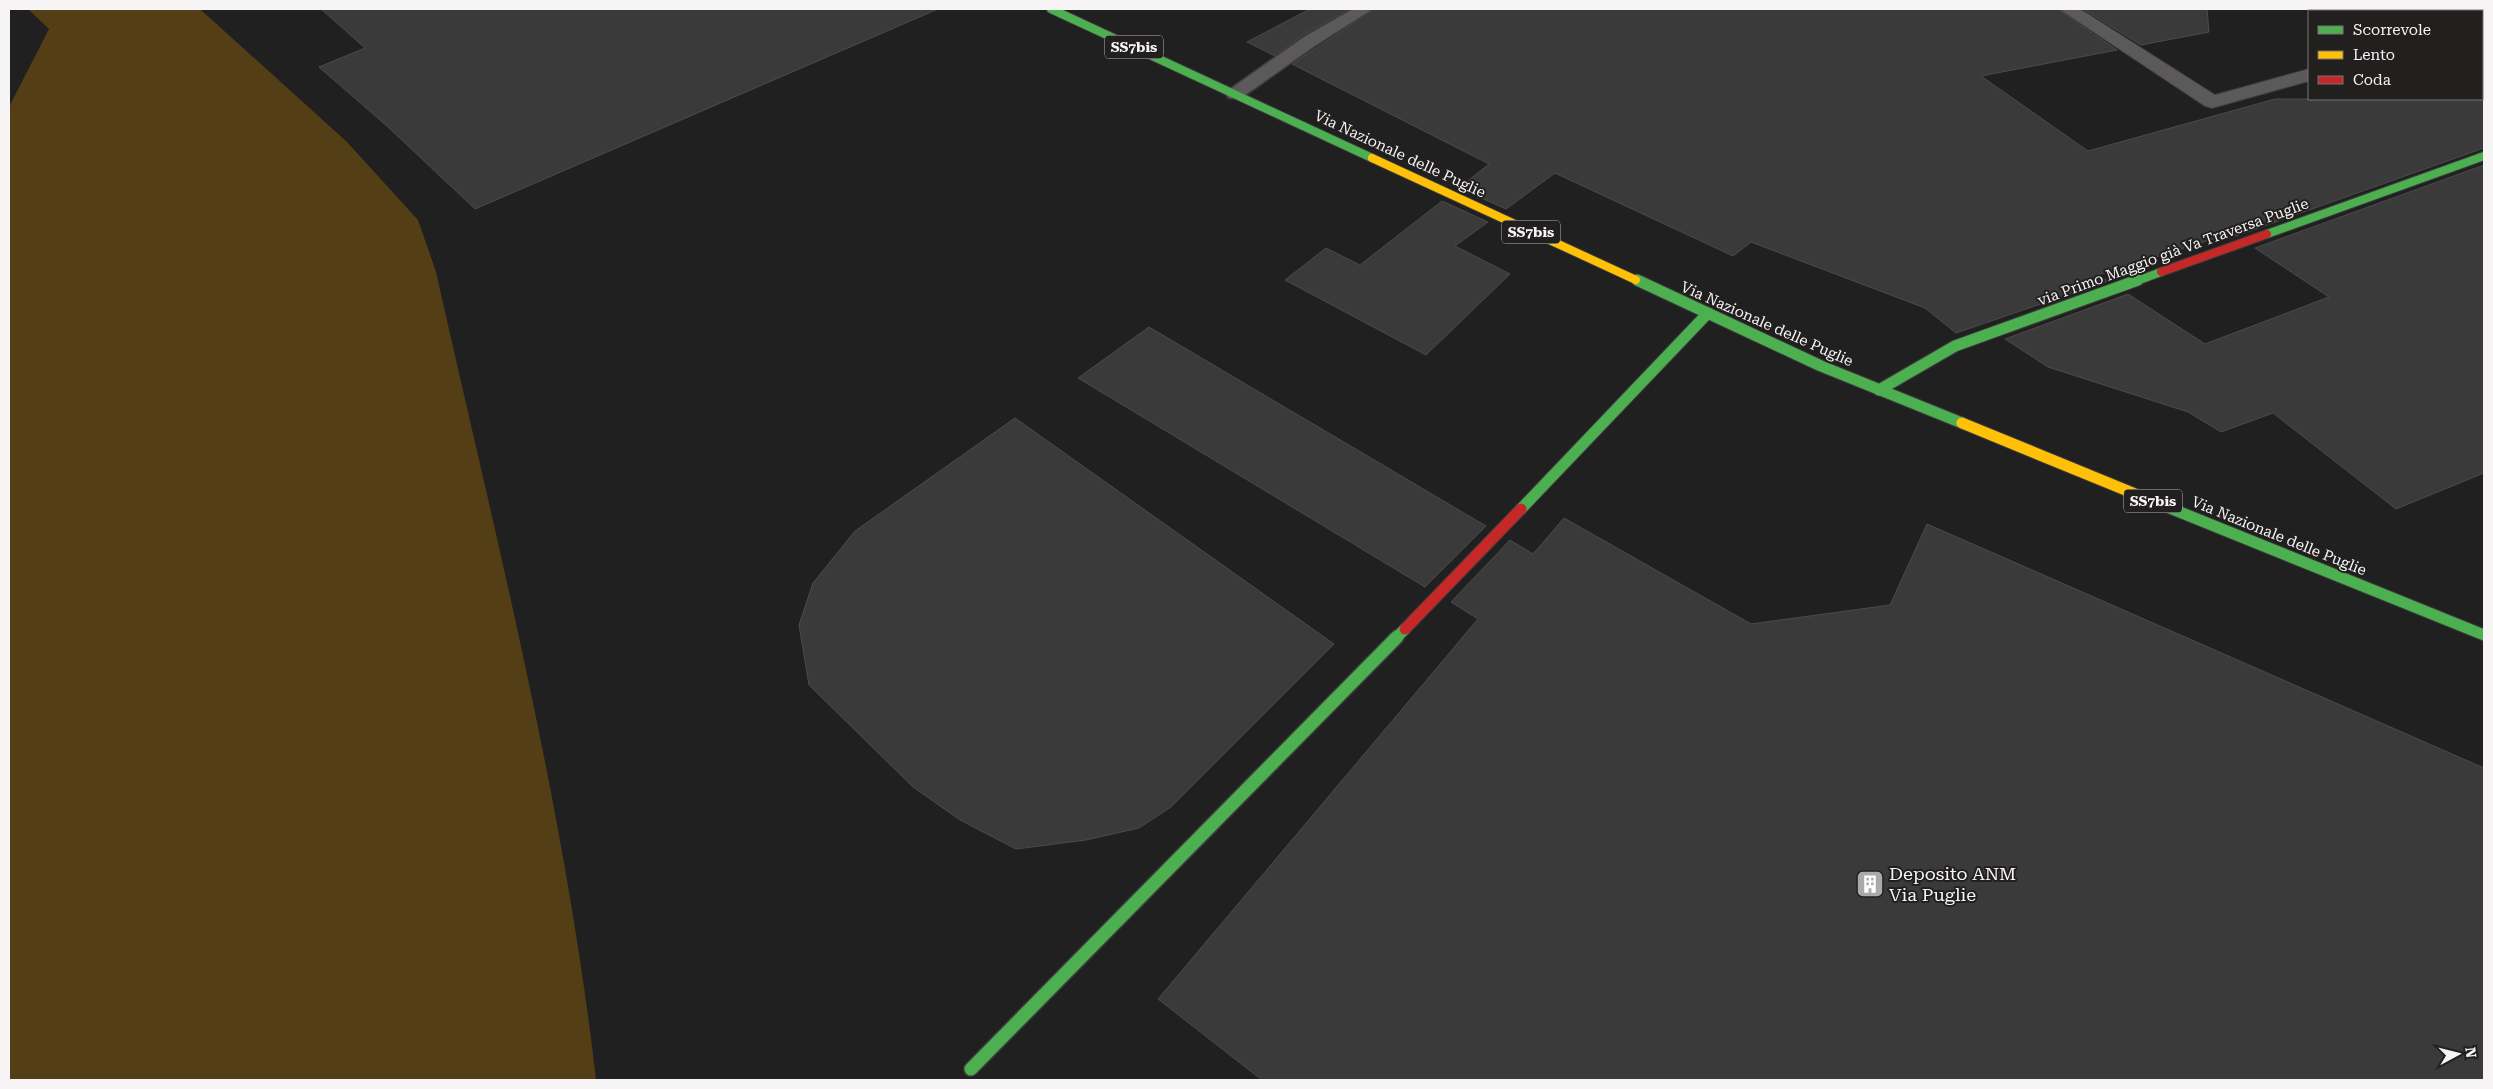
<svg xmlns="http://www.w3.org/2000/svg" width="2493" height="1089" viewBox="0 0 2493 1089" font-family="'Roboto Serif',serif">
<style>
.green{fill:#533e16}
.building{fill:#3a3a3a;stroke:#4c4b4c}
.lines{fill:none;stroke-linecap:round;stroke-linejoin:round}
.lane-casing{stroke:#3d3c3c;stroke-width:3}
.street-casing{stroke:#3d3c3c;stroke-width:2}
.fast-far2-casing{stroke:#3d3c3c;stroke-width:10}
.fast-far1-casing{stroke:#3d3c3c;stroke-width:13}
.fast-casing{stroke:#3d3c3c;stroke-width:16}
.slow-far1-casing{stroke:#3d3c3c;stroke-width:10}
.slow-casing{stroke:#3d3c3c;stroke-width:13}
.jam-far1-casing{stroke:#3d3c3c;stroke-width:10}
.jam-casing{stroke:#3d3c3c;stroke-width:13}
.lane{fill:#5b595a;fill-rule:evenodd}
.street{fill:#5b595a;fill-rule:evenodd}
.fast-far2{stroke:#4caf50;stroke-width:8}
.fast-far1{stroke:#4caf50;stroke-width:11}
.fast{stroke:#4caf50;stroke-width:13}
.slow-far1{stroke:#ffc107;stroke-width:8}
.slow{stroke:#ffc107;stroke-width:11}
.jam-far1{stroke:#c62828;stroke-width:8}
.jam{stroke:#c62828;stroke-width:11}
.labels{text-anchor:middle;stroke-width:4;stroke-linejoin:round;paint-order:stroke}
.shield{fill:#221f1f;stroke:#b6b4b4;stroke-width:1}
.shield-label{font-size:14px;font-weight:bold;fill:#f6f4f4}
.street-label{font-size:15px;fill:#f6f4f4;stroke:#221f1f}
.near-poi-label{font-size:18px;fill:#f6f4f4;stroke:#221f1f;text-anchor:start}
</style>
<rect width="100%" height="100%" fill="#212020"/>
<!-- green -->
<path class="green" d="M28 9H200L347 142 418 220 436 272C496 539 565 807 596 1080H9V107L49 29Z"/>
<!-- building -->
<g class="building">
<path d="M321 9H938L475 209 388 127 319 67 365 48Z"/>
<path d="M1310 9H1350L1303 35 1275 56 1247 42Z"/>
<path d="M1375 9H2057L2117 50 1981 76 2088 151 2275 99H2484V148L2236 236 2232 233 2098 275 2108 281 1956 333 1925 308 1751 242 1733 256 1555 173 1506 209 1459 188 1489 164 1292 64Z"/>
<path d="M2083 9H2207L2209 32 2141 45Z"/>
<path d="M2484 165V473L2396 509 2273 413 2221 432 2188 412 2048 367 2005 339 2128 294 2205 344 2329 297 2255 248Z"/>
<path d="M1442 201 1488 222 1455 246 1510 274 1426 355 1285 280 1326 248 1360 265Z"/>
<path d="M1149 327 1486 526 1425 587 1078 378Z"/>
<path d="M1015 418 1334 644 1171 807 1139 828 1086 840 1016 849 960 820 913 787 809 685 799 625 813 583 855 531Z"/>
<path d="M1564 518 1751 624 1890 605 1927 524 2484 768V1080H1262L1158 999 1478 619 1451 602 1510 540 1533 554Z"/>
</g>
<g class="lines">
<!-- lane casing -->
<g class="lane-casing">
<path id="lane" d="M1353 9H1373L1316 45 1241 98H1229L1226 94 1229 90 1304 37Z"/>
</g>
<!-- street casing -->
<g class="street-casing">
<g id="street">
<path d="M2059 9H2080L2215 95 2309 69V81L2212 108 2205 106Z"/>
<path d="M2343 9H2364L2365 11H2344Z"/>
<path d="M2484 19V31L2482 32V20Z"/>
</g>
</g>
<!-- fast-far2 casing -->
<g class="fast-far2-casing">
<g id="fast-far2">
<path d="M1051 9 1372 158"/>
<path d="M2267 234 2484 156"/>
<path d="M1636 280 1639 282"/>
<path d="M2134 282 2161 272"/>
</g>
</g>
<!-- fast-far1 casing -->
<g class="fast-far1-casing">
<g id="fast-far1">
<path d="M1637 280 1821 366 1962 423"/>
<path d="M1879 390 1955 346 2138 280"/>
<path d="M2145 498 2484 635"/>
<path d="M1521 509 1708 313"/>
<path d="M1396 638 1405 629"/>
</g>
</g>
<!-- fast casing -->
<g class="fast-casing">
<path id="fast" d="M971 1069 1397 637"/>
</g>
<!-- slow-far1 casing -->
<g class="slow-far1-casing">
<path id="slow-far1" d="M1372 158 1636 280"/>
</g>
<!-- slow casing -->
<g class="slow-casing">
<path id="slow" d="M1962 423 2145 498"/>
</g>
<!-- jam-far1 casing -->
<g class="jam-far1-casing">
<path id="jam-far1" d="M2161 272 2267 234"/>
</g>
<!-- jam casing -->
<g class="jam-casing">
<path id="jam" d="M1405 629 1521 509"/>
</g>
<!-- lane -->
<use href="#lane" class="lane"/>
<!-- street -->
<use href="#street" class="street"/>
<!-- fast-far2 -->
<use href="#fast-far2" class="fast-far2"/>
<!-- fast-far1 -->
<use href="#fast-far1" class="fast-far1"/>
<!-- fast -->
<use href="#fast" class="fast"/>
<!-- slow-far1 -->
<use href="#slow-far1" class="slow-far1"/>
<!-- slow -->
<use href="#slow" class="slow"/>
<!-- jam-far1 -->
<use href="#jam-far1" class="jam-far1"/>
<!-- jam -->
<use href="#jam" class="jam"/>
</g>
<!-- icons -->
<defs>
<g id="building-square" transform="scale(1.4375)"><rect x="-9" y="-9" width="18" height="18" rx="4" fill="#abaaaa" stroke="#221f1f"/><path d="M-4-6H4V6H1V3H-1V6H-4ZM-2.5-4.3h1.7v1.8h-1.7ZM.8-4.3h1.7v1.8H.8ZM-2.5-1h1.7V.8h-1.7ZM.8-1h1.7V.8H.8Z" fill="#fff"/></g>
</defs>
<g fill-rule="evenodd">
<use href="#building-square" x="1870" y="884"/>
</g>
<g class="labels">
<!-- shield labels -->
<g class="shield">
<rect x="1105" y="35.5" width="58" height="23" rx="4"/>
<rect x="1502" y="220.5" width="58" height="23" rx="4"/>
<rect x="2124" y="489.5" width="58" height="23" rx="4"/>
</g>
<g class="shield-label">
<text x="1134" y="52">SS7bis</text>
<text x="1531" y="237">SS7bis</text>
<text x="2153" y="506">SS7bis</text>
</g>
<!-- street labels -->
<g class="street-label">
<text transform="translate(1400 154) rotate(25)" y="5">Via Nazionale delle Puglie</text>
<text transform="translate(2173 252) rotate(-20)" y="5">via Primo Maggio già Va Traversa Puglie</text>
<text transform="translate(1767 324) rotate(24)" y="5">Via Nazionale delle Puglie</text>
<text transform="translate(2279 536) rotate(22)" y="5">Via Nazionale delle Puglie</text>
</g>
<!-- near-poi labels -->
<g class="near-poi-label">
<text x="1889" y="880">Deposito ANM<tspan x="1889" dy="21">Via Puglie</tspan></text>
</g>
</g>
<!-- border -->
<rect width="2493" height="1089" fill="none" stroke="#f6f4f4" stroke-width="20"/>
<!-- legend -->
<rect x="2308" y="10" width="175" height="90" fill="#221f1f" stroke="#777474"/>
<rect x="2318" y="26" width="25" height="8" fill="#4caf50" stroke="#777474"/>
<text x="2353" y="35" font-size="15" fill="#f6f4f4">Scorrevole</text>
<rect x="2318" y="51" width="25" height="8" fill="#ffc107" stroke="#777474"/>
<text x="2353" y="60" font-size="15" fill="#f6f4f4">Lento</text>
<rect x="2318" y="76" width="25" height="8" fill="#c62828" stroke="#777474"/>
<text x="2353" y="85" font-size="15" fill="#f6f4f4">Coda</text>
<!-- north arrow -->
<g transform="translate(2458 1054) rotate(83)" stroke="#221f1f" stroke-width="4" paint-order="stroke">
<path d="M0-4L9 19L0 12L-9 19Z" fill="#f6f4f4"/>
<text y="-8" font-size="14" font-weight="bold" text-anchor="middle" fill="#f6f4f4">N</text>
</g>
</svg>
